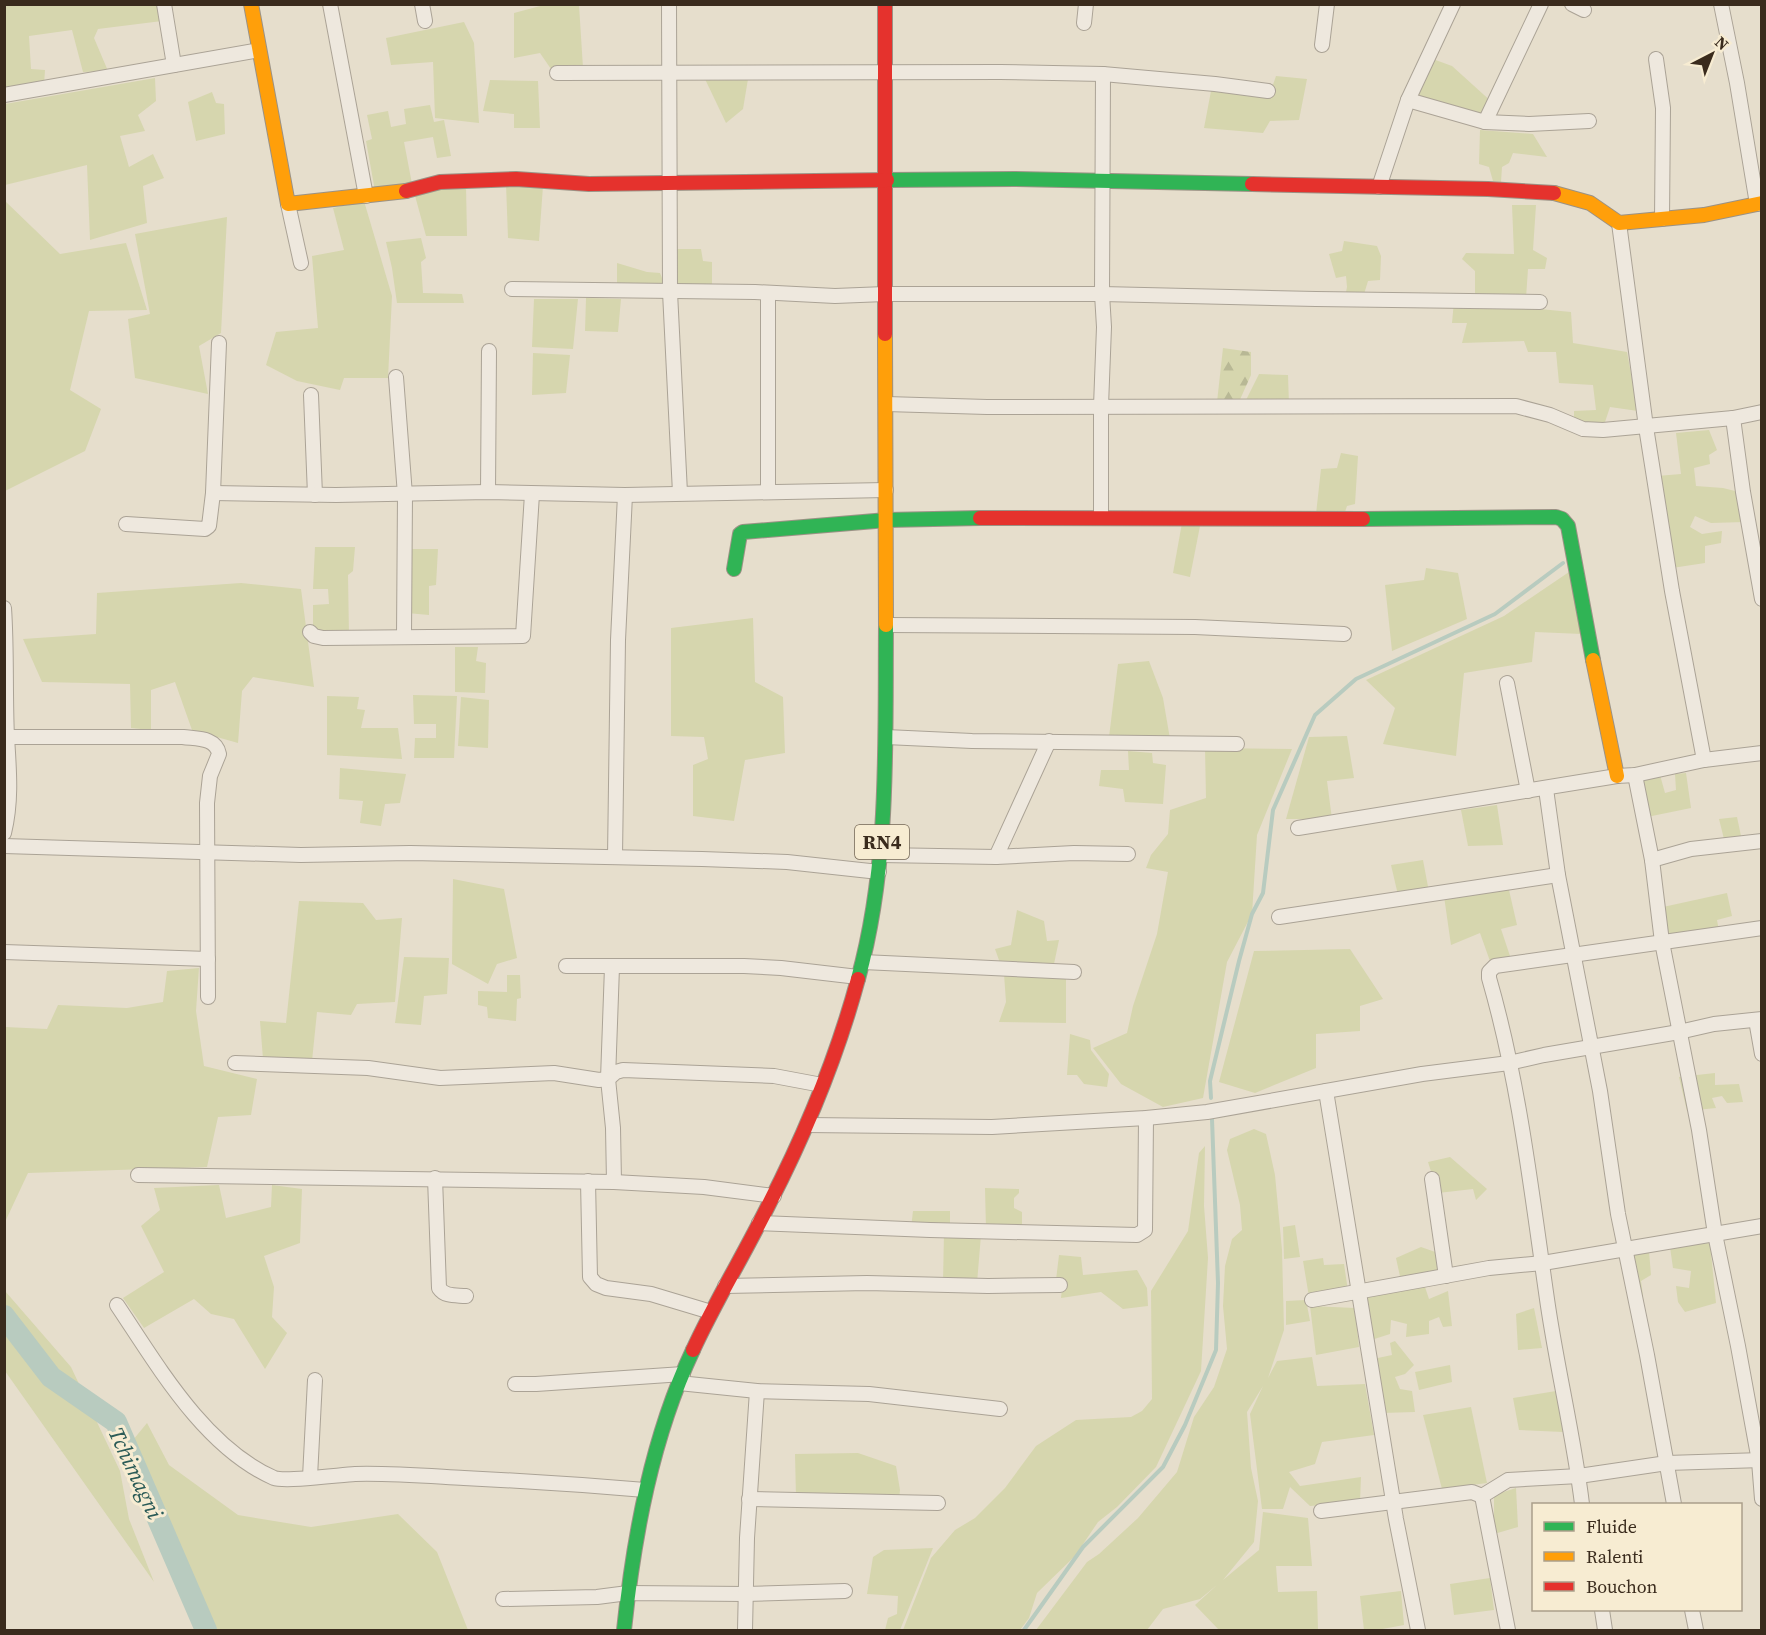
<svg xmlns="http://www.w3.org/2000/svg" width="1766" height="1635" viewBox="0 0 1766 1635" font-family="'Source Serif 4',serif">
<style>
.grass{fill:#d6d6ae}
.forest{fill:url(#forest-firs)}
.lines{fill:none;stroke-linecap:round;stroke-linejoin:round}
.stream{stroke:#b8cbbf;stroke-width:4}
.river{stroke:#b8cbbf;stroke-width:22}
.street-casing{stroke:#aba396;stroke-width:16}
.fast-casing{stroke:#9b9285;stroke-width:16}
.slow-casing{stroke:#9b9285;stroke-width:16}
.jam-casing{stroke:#9b9285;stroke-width:16}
.street{stroke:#eee8de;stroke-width:14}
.fast{stroke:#30b455;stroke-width:14}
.slow{stroke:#ff9f0a;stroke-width:14}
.jam{stroke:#e5322d;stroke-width:14}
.labels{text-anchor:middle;stroke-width:6;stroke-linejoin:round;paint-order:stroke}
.shield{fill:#f7ecd2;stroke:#736553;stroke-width:1.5}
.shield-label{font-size:20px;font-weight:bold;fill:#3a2b1d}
.water-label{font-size:22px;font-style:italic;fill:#2b5b57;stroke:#f7ecd2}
</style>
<defs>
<pattern id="forest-firs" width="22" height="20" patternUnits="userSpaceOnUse" patternTransform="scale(1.5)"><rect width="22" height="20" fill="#d6d6ae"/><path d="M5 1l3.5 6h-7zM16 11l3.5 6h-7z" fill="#b8b895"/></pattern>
</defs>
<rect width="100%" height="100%" fill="#e6decc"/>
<!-- grass -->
<g class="grass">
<path d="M4 5H159L162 21 98 29 94 38 108 71 83 72 72 30 29 36 31 69 45 70 44 85 5 91Z"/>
<path d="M544 5H579L583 68 551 69 540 53 514 58V13Z"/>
<path d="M464 22 474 43 479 123 435 118 433 62 391 65 386 38Z"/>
<path d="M1430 58 1452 66 1494 104 1477 116 1414 98Z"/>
<path d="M1276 76 1307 79 1299 120 1270 121 1263 133 1204 128 1211 91 1269 96Z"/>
<path d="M155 78 156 101 138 115 145 131 120 136 129 167 153 154 164 178 143 186 147 223 90 240 87 165 5 185V104Z"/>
<path d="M705 79H748L743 109 726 123Z"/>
<path d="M490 80 538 81 540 128H514V114L483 111Z"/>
<path d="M212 92 216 103 224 104 225 134 196 141 188 102Z"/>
<path d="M430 105 434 122 444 120 451 156 437 158 433 137 404 142 412 184 375 191 366 141 372 139 367 115 388 111 391 127 406 124 404 109Z"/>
<path d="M1480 130 1533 134 1547 157 1513 153 1509 163 1502 167 1501 182 1493 181 1489 167 1479 164Z"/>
<path d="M506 184 543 186 539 241 508 238Z"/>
<path d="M466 186 467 236H426L414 192Z"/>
<path d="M5 201 60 254 126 243 147 310 89 311 70 390 101 409 85 451 5 491Z"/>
<path d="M364 201 392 296 388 378H344L340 390 297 381 266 365 276 332 318 328 312 256 344 250 333 208Z"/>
<path d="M1512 205H1536L1533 250 1547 258 1545 269H1528L1526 298 1475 297V271L1462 259 1466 253 1514 254Z"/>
<path d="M227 217 221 333 199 346 208 394 135 378 128 319 150 314 135 234Z"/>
<path d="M421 238 426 258 421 262 423 293 462 294 464 303H397L392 268 386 242Z"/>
<path d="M1344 241 1377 246 1381 256 1380 280 1368 281 1364 294 1345 297 1347 287 1346 276 1336 278 1329 254 1342 251Z"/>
<path d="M675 249H701L703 261 712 262V289L674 288Z"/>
<path d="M617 263 647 272 660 273 666 288 617 289Z"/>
<path d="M586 298 621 299 618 332 585 331Z"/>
<path d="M534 299H578L573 349 532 347Z"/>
<path d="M1454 301 1571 312 1573 343 1627 352 1638 411 1610 407 1604 425 1574 423V411L1596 410 1593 385 1559 383 1556 352H1528L1524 341 1462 343 1467 323H1452Z"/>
<path d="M533 353 570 355 566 393 532 395Z"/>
<path d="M1259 374 1288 375 1289 405 1244 404Z"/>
<path d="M1709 430 1717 450 1709 455 1710 464 1694 468 1696 486 1723 488 1739 492 1745 522 1711 523 1695 516 1690 527 1702 534 1722 531 1721 543 1705 546V563L1672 568 1657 476 1681 474 1676 433Z"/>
<path d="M1341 453 1358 456 1355 504 1347 506 1344 515 1316 514 1321 469 1337 468Z"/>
<path d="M1182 523 1200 526 1190 577 1173 573Z"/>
<path d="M315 547H355L353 571 348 575 349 636 313 632V605L329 604 328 589H313Z"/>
<path d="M407 549H438L436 585 429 586V615L407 613Z"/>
<path d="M1426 568 1458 573 1467 619 1392 651 1385 585 1424 580Z"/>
<path d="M1569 572 1582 634 1535 632 1532 662 1464 673 1456 756 1383 744 1395 708 1366 680 1504 616Z"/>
<path d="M241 583 301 589 314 687 253 677 242 691 238 743 192 730 175 682 151 690V730L131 728 130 684 42 682 23 639 96 634 97 593Z"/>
<path d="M753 618 755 682 783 697 785 753 745 760 734 821 693 816V765L708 759 704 737 671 736V628Z"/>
<path d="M455 647H478L476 661 486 663 485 693 455 692Z"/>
<path d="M1149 661 1163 698 1170 739 1109 737 1118 664Z"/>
<path d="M413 695 457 696 454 758H414L415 738H436V724H414Z"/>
<path d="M327 696 359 697 357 709 365 710 361 728H398L402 759 327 755Z"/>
<path d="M461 697 489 700 488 748 458 746Z"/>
<path d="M1347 736 1354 778 1327 781 1332 819H1286L1309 737Z"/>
<path d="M1205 748 1292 749 1257 835 1252 914 1227 962 1203 1098 1163 1107 1121 1084 1093 1048 1127 1033 1133 1006 1157 934 1168 872 1146 868 1151 855 1168 834 1170 810 1206 798Z"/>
<path d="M1128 751 1152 753 1153 763 1166 765 1163 804 1125 802 1123 789 1099 786 1101 770H1129Z"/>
<path d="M340 768 406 774 400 803 385 804 381 826 360 823 363 801 339 799Z"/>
<path d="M1686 773 1691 808 1647 817 1640 778 1660 775 1665 793 1676 790 1675 774Z"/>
<path d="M1497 805 1503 845 1468 846 1461 810Z"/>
<path d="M1737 817 1741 836 1724 839 1719 819Z"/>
<path d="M1423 860 1429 892 1398 895 1391 865Z"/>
<path d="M453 879 504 889 517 958 497 964 488 984 452 964Z"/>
<path d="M1509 890 1517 925 1501 929 1511 959 1491 964 1480 933 1451 945 1444 896Z"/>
<path d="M1727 893 1732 916 1717 920 1719 931 1666 940 1663 907Z"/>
<path d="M299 901 363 903 376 920 402 918 395 1002 357 1004 351 1015 317 1012 312 1061 263 1059 260 1021 286 1023Z"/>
<path d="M1017 910 1044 921 1047 941 1059 940 1054 964 1000 963 995 949 1011 945Z"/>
<path d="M1350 949 1383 999 1360 1006V1031L1316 1034V1068L1255 1093 1219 1082 1254 951Z"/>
<path d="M404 957 449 958 447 994 424 996 421 1025 395 1023Z"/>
<path d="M199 968 196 1011 204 1066 257 1079 251 1115 218 1117 207 1167 28 1173 5 1222V1027L47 1029 58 1005 127 1008 163 1002 167 971Z"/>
<path d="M1004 974 1066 975V1023L999 1022 1006 1002Z"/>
<path d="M507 975H520L521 998 517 999 516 1021 488 1018 487 1007 478 1005V991L507 992Z"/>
<path d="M1070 1034 1090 1040 1091 1050 1109 1074 1107 1087 1084 1084 1077 1075H1067Z"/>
<path d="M1715 1073V1085L1739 1084 1743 1102 1727 1103 1722 1096 1712 1098 1716 1108 1687 1111 1679 1077Z"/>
<path d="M1254 1129 1266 1134 1275 1175 1282 1250 1284 1330 1268 1378 1277 1361 1312 1357 1317 1386 1365 1384 1374 1435 1322 1442 1315 1464 1289 1472 1300 1486 1361 1477 1360 1502 1310 1506 1290 1487 1283 1509H1262L1250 1414 1263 1386 1247 1412 1251 1468 1258 1501 1254 1542 1223 1580 1259 1550 1263 1512 1308 1518 1312 1566H1276L1278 1592 1317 1591 1318 1630H1219L1195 1605 1217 1585 1200 1599 1163 1609 1147 1630H1036L1087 1562 1099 1554 1138 1518 1177 1472 1194 1417 1214 1387 1227 1349 1223 1306 1225 1266 1232 1239 1242 1230 1240 1205 1227 1150 1230 1139Z"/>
<path d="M1205 1146 1204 1206 1208 1258 1201 1371 1156 1467 1117 1507 1098 1522 1075 1556 1037 1593 1029 1618 1020 1630H903L931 1558 955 1530 975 1518 1005 1488 1036 1446 1076 1420 1131 1417 1142 1411 1152 1399 1151 1291 1188 1231 1199 1153Z"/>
<path d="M1450 1157 1487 1189 1476 1200 1473 1189 1438 1193 1428 1162Z"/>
<path d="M219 1185 226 1218 271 1207 272 1185 302 1189 300 1243 264 1256 274 1287 272 1317 287 1333 265 1369 234 1319 211 1314 194 1299 144 1328 123 1298 164 1272 141 1226 160 1210 154 1188Z"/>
<path d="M985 1188 1019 1189V1193L1014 1198V1208L1022 1212V1230L986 1229Z"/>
<path d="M913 1211H950V1229L911 1228Z"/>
<path d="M1295 1225 1300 1257 1284 1259 1283 1227Z"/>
<path d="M944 1233 981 1235 977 1283 943 1282Z"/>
<path d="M1710 1243 1716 1303 1685 1312 1678 1302 1676 1286 1689 1288 1691 1271 1673 1268 1670 1247Z"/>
<path d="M1421 1247 1438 1253 1444 1275 1401 1281 1396 1258Z"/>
<path d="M1649 1251 1651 1275 1641 1281 1643 1296H1638L1630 1252Z"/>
<path d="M1059 1255 1081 1257 1083 1275 1137 1270 1147 1288 1148 1306 1123 1309 1101 1292 1061 1298 1063 1279 1056 1280Z"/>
<path d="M1323 1258 1324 1265 1344 1264 1348 1291 1309 1297 1303 1261Z"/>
<path d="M1424 1284 1429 1299 1448 1291 1452 1326 1443 1327 1439 1317 1429 1321V1334L1406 1337 1407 1324 1391 1320 1390 1334 1368 1341 1361 1294Z"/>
<path d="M5 1291 71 1367 120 1471 129 1519 154 1582 5 1371Z"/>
<path d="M1306 1300 1310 1321 1286 1325V1301Z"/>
<path d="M1310 1306 1355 1308 1359 1347 1316 1355Z"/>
<path d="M1534 1308 1542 1348 1518 1350 1516 1314Z"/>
<path d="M1395 1341 1414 1365 1405 1374 1395 1377 1400 1389 1412 1391 1415 1412 1382 1413 1373 1359 1392 1355 1390 1343Z"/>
<path d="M1450 1365 1452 1382 1419 1390 1415 1372Z"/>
<path d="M1556 1391 1563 1432 1519 1430 1513 1398Z"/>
<path d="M1471 1407 1487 1483 1442 1489 1423 1415Z"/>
<path d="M147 1423 169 1465 238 1515 311 1527 398 1514 437 1552 468 1630H205L133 1440Z"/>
<path d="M858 1453 896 1466 900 1490 899 1499 796 1497 795 1454Z"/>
<path d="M1516 1488 1518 1527 1494 1534V1495Z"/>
<path d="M933 1548 900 1630H885L888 1618 897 1614 898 1596 867 1594 873 1557 884 1550Z"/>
<path d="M1490 1578 1494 1610 1454 1615 1450 1584Z"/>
<path d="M1401 1591 1404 1625 1377 1630H1364L1360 1596Z"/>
</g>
<!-- forest -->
<path class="forest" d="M1223 348 1251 352V375L1238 404 1217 402Z"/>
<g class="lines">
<!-- stream -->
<g class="stream">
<path d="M1211 1098 1210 1081 1239 961 1252 914 1263 893 1273 810 1315 715 1356 679 1495 614 1563 563"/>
<path d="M1024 1630 1083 1547 1163 1467 1185 1425 1216 1350 1218 1283 1212 1119"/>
</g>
<!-- river -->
<path class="river" d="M4 1316 51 1377 116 1422 206 1630"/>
<!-- street casing -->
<g class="street-casing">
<g id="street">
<path d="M164 4 174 65"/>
<path d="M330 4 366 196"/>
<path d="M422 4 425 21"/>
<path d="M669 4 670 292 680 493"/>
<path d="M1572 4 1584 10"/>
<path d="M1721 4 1737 83 1757 204"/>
<path d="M1084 23 1086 4"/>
<path d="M1322 45 1327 4"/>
<path d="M1656 59 1663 108 1662 219"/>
<path d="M557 73 1000 72 1103 74 1215 84 1268 91"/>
<path d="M4 95 259 50"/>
<path d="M1408 100 1485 122 1529 124 1589 121"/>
<path d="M1485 122 1541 4"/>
<path d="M1379 187 1408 100 1453 4"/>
<path d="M288 204 301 263"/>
<path d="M1619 223 1646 427 1672 591 1704 760"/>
<path d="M512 289 755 292 835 296 885 294H1102L1316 299 1540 302"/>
<path d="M768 293V492"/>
<path d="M396 377 405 495 404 636"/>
<path d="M311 395 315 495"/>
<path d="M886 404 987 407 1516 406 1550 415 1583 429 1603 430 1733 418 1762 412"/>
<path d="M1733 418 1743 492 1762 599"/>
<path d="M488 492 489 351"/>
<path d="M213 493 336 495 488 492 625 495 886 490"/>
<path d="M1101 517V406L1104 327 1102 294 1103 74"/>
<path d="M126 524 205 529 209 526 213 493 219 343"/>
<path d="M4 608C7 651 5 694 7 737 9 769 12 801 4 833"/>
<path d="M888 625 1195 627 1344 634"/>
<path d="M310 632 314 636 323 638 523 636 532 494"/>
<path d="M1507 683 1528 791"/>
<path d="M4 737H183C196 739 216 737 219 754L210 776 207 803 208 997"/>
<path d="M886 737 972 741 1237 744"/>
<path d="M1635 775 1652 860 1662 942 1699 1130 1715 1234 1738 1346 1759 1461 1762 1499"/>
<path d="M1546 789 1558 875 1600 1091 1618 1214 1647 1355 1674 1504"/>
<path d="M1298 828 1617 776 1635 775 1704 760 1762 753"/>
<path d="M4 846 301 855 410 853 702 859 787 862 879 872"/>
<path d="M881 855 996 857 1074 853 1128 854"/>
<path d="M615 857 618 640 625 495"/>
<path d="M996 857 1049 741"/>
<path d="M1652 860 1691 849 1762 841"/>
<path d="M1279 917 1558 875"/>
<path d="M4 952 208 959"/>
<path d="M863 962 1074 972"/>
<path d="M566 966H744L781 968 858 977"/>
<path d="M612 967 608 1079 613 1128 614 1182"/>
<path d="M1756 1020 1762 1054"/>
<path d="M235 1063 368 1068 440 1078 554 1073 599 1080 608 1079 616 1072 623 1070 774 1076 822 1085"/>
<path d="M1326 1091 1396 1519 1418 1630"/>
<path d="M807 1125 992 1127 1146 1118 1207 1112 1422 1074 1509 1063 1544 1055 1679 1032 1714 1024 1762 1019"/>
<path d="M138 1175 614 1182 704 1187 774 1196"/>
<path d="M435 1178 439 1288C445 1297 456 1295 466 1296"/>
<path d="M1432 1179 1446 1276"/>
<path d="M588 1181 590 1277 596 1284 606 1288 651 1294 711 1312"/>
<path d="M759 1223 930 1230 1137 1235 1145 1230 1146 1118"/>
<path d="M725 1286 867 1283 988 1286 1060 1285"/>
<path d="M1312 1300 1489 1268 1543 1263 1762 1226"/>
<path d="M117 1305C158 1366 204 1447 274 1478 285 1482 339 1475 355 1474 391 1473 428 1476 464 1478 525 1481 585 1485 645 1490"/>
<path d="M679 1383 757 1391 869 1394 1000 1409"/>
<path d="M515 1384H536L683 1374"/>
<path d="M310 1477 315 1380"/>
<path d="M749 1499 938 1503"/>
<path d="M1582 1504C1574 1438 1558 1373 1548 1306 1532 1197 1520 1085 1489 978V972L1495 966 1762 928"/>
<path d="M1321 1511 1472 1492 1482 1496"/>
<path d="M503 1599 597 1597 628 1593 745 1594 845 1591"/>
<path d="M1602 1610 1605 1630"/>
<path d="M1692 1610 1696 1630"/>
<path d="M745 1630 747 1538 757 1391"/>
<path d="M1508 1630 1482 1496 1508 1480 1579 1476 1667 1463 1762 1460"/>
</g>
</g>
<!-- fast casing -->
<g class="fast-casing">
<g id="fast">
<path d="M887 180 1014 179 1252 184"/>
<path d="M1363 519 1556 517 1562 519 1568 526 1593 660"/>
<path d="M734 569 740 534 743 532 887 520 980 518"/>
<path d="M858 979C890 864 885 743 886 625"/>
<path d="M624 1630C634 1535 652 1437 693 1350"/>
</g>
</g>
<!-- slow casing -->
<g class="slow-casing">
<g id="slow">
<path d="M251 4 288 204 406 191"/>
<path d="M1554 193 1590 203 1619 223 1704 215 1762 203"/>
<path d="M885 334 886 625"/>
<path d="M1593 660 1617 776"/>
</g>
</g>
<!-- jam casing -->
<g class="jam-casing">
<g id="jam">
<path d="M885 4V334"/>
<path d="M1252 184 1488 189 1554 193"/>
<path d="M406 191 440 182 516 179 589 184 887 180"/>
<path d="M980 518 1363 519"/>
<path d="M693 1350C716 1300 745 1253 769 1204 806 1132 837 1057 858 979"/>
</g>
</g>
<!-- street -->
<use href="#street" class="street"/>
<!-- fast -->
<use href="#fast" class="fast"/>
<!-- slow -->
<use href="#slow" class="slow"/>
<!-- jam -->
<use href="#jam" class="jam"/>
</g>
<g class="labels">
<!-- shield labels -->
<rect class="shield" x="855" y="825" width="54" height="34" rx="4.5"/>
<g class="shield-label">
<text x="882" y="849">RN4</text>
</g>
<!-- water labels -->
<g class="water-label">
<text transform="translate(136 1473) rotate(65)" y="8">Tchimagni</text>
</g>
</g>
<!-- border -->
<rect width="1766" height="1635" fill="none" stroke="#3a2b1d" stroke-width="12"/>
<!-- legend -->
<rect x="1532" y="1503" width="210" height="108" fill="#f7ecd2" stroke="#ab9f8a" stroke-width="1.5"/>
<rect x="1544" y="1522" width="30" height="9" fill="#30b455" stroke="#ab9f8a" stroke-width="1.5"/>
<text x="1586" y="1533" font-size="18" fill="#3a2b1d">Fluide</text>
<rect x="1544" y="1552" width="30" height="9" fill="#ff9f0a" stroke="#ab9f8a" stroke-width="1.5"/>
<text x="1586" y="1563" font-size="18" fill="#3a2b1d">Ralenti</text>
<rect x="1544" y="1582" width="30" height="9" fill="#e5322d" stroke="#ab9f8a" stroke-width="1.5"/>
<text x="1586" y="1593" font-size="18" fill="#3a2b1d">Bouchon</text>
<!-- north arrow -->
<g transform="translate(1712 54) rotate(42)" stroke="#f7ecd2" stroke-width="4.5" paint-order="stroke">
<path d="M0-4.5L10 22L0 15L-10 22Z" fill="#3a2b1d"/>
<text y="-9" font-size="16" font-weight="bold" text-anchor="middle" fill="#3a2b1d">N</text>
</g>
</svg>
